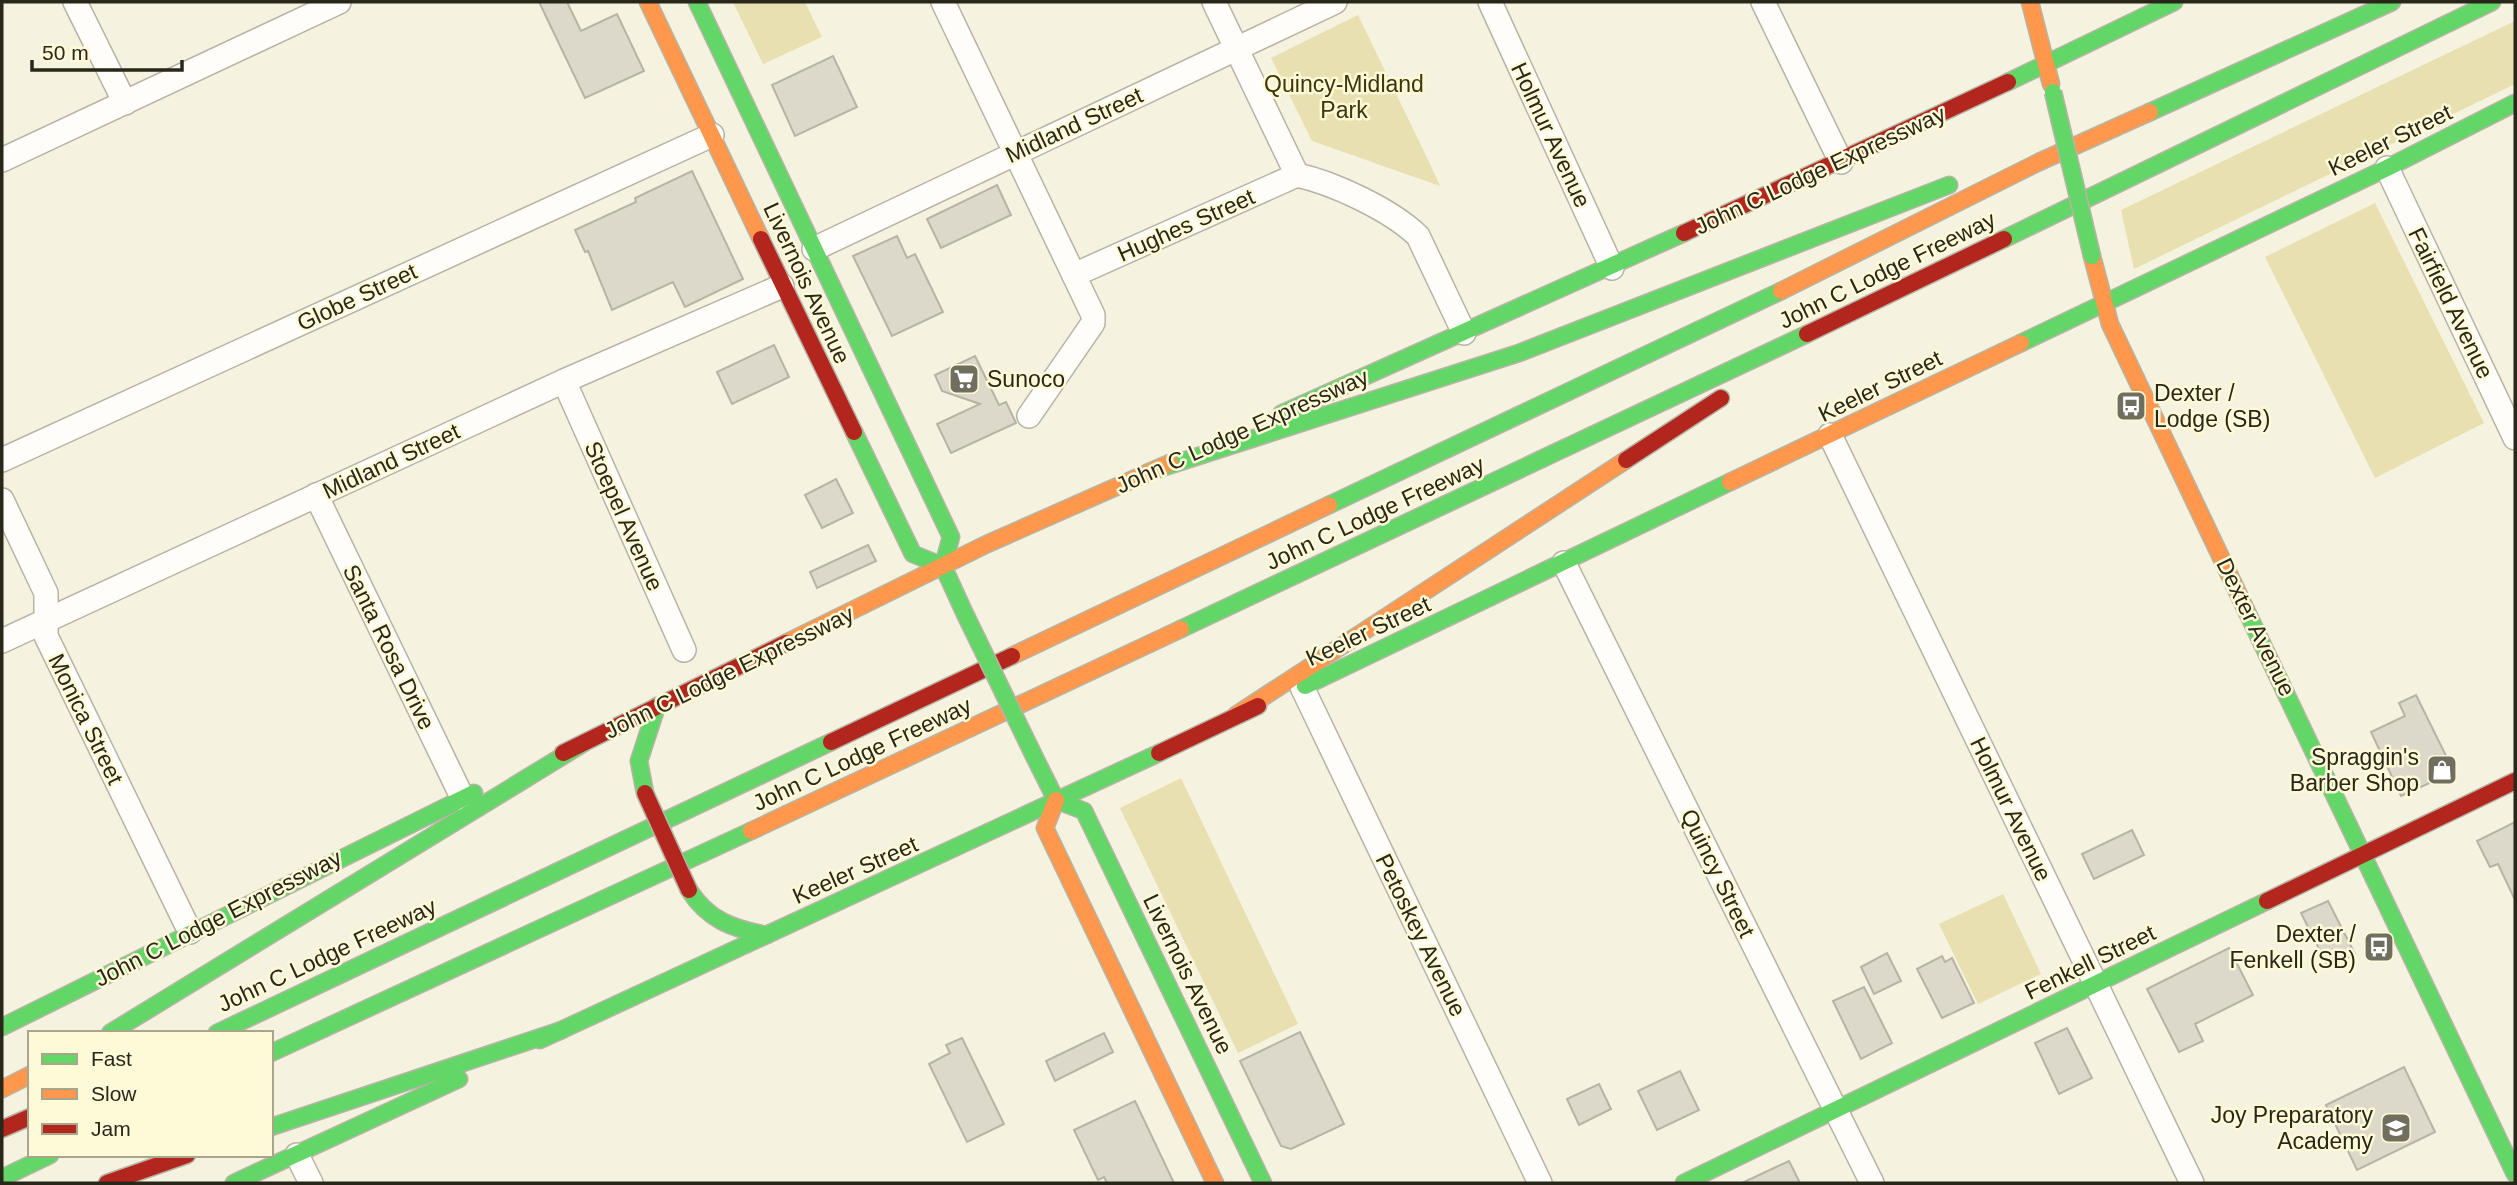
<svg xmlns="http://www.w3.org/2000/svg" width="2517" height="1185" viewBox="0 0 2517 1185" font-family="Helvetica,sans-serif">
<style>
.green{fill:#e8e0b0}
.building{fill:#dcd9ca;stroke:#b6b4a5;stroke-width:2}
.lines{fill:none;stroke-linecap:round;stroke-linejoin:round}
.street-casing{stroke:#b6b4a5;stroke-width:26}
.fast-casing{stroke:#b6b4a5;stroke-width:19}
.slow-casing{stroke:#b6b4a5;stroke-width:19}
.jam-casing{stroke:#b6b4a5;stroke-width:19}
.street{stroke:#fefdfa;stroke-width:23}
.fast{stroke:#63d668;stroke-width:16}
.slow{stroke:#ff974d;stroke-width:16}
.jam{stroke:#b3261e;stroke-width:16}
.fast-bridge-casing{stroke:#b6b4a5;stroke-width:19;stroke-linecap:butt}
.jam-bridge-casing{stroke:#b6b4a5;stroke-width:19;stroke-linecap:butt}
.fast-bridge{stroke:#63d668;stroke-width:16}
.jam-bridge{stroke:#b3261e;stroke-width:16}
.labels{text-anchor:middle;stroke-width:5;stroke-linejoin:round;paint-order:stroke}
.park-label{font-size:23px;fill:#3d360c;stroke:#fef9d6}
.street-label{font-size:23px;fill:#29271a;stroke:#fef9d6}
.poi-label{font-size:23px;fill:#29271a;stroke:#fef9d6;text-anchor:end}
</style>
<rect width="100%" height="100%" fill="#f5f2df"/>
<!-- green -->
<g class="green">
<path d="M733 2H805L822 37 763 64Z"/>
<path d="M1358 15 1430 164 1440 186 1312 141 1271 58Z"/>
<path d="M2515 21V84L2134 269 2121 210Z"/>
<path d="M2375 203 2484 423 2375 478 2265 257Z"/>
<path d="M1181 778 1298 1024 1238 1053 1120 808Z"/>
<path d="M2003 894 2041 974 1978 1004 1939 924Z"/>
</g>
<!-- building -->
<g class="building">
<path d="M539 2H567L581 31 617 14 644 71 585 98Z"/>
<path d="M833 56 857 107 795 136 772 85Z"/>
<path d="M692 171 743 279 685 307 673 282 612 310 588 251 585 252 575 230 636 202 635 198Z"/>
<path d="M997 185 1011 215 941 248 927 219Z"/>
<path d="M897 236 907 258 915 254 943 312 892 336 853 256Z"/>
<path d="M774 345 789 377 732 404 717 372Z"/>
<path d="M975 356 999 405 1006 402 1016 423 951 453 937 424 980 404 942 391 935 375Z"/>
<path d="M836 479 853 513 822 528 805 495Z"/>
<path d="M868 545 876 561 817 588 810 572Z"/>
<path d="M2416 695 2454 772 2401 796 2371 732 2405 716 2399 703Z"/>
<path d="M2515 822V900L2498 864 2490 867 2477 841Z"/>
<path d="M2132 830 2144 855 2094 879 2082 854Z"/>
<path d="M2328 901 2355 954 2328 967 2301 913Z"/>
<path d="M2229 948 2253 995 2195 1024 2203 1041 2179 1052 2147 989Z"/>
<path d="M1887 953 1901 981 1874 994 1861 967Z"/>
<path d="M1942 956 1945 962 1952 958 1974 1003 1942 1018 1917 969Z"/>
<path d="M1864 987 1892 1043 1861 1059 1833 1001Z"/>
<path d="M2067 1028 2092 1078 2059 1094 2035 1043Z"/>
<path d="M1300 1032 1344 1124 1291 1149 1281 1146 1240 1061Z"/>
<path d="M1104 1033 1113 1052 1055 1081 1046 1061Z"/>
<path d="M962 1038 1004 1124 967 1142 929 1064 950 1053 946 1045Z"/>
<path d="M2404 1067 2435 1132 2357 1170 2326 1105Z"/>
<path d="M1680 1071 1699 1110 1657 1130 1638 1091Z"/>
<path d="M1599 1084 1611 1109 1579 1125 1567 1099Z"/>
<path d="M1135 1101 1174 1183H1107L1104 1177 1098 1180 1074 1130Z"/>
<path d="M1789 1161 1800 1183H1742Z"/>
</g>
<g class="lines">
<!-- street casing -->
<g class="street-casing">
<g id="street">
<path d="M75 2 125 103"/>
<path d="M943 2 1093 315V323L1029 416"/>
<path d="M1214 2 1297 175"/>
<path d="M1490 2 1612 268"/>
<path d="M1763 2 1841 162"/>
<path d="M2 160 339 2"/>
<path d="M2387 168 2515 438"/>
<path d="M1297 175C1334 183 1391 210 1418 236L1464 333"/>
<path d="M814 249 1335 2"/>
<path d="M1074 275 1297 175"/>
<path d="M564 381 684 650"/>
<path d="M1830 435 2192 1183"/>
<path d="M2 460 712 135"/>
<path d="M316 495 463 799"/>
<path d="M2 500 46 593V636L190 932"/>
<path d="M1564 563 1872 1183"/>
<path d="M2 641 564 381 782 286"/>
<path d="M1302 687 1540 1183"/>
<path d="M297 1155 311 1183"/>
</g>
</g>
<!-- fast casing -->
<g class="fast-casing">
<g id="fast">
<path d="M697 2 951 537 943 566 965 614"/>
<path d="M2008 82 2174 2"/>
<path d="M2150 112 2392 2"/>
<path d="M2004 239 2492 2"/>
<path d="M2021 343 2387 168 2515 103"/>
<path d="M1281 414 1684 233"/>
<path d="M854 432 913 554 943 566"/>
<path d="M1149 472 1519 353 1949 185"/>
<path d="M1329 505 1781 291"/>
<path d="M2246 610 2515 1174"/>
<path d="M1181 629 1807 334"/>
<path d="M1305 686 1730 482"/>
<path d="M1035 758 1056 800 1084 811 1263 1183"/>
<path d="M645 793 639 761 657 706"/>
<path d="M689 890C708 920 733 929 767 935"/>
<path d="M2 1027 474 793"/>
<path d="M110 1033 584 743"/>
<path d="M217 1033 831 742"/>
<path d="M540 1040 1159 753"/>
<path d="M271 1053 751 831"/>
<path d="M271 1127 562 1030"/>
<path d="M2 1178 50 1155"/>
<path d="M234 1183 459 1079"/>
<path d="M1684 1183 2267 901"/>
</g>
</g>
<!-- slow casing -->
<g class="slow-casing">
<g id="slow">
<path d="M648 2 761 239"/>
<path d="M2030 2 2051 84"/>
<path d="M2092 256 2110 324 2246 610"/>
<path d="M1781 291 2039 162 2150 112"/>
<path d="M1730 482 2021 343"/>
<path d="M786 643 987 544 1170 463"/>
<path d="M1012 656 1329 505"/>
<path d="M1236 715 1626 460"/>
<path d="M1056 800 1045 828 1215 1183"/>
<path d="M751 831 1181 629"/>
<path d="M2 1089 30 1075"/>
</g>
</g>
<!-- jam casing -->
<g class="jam-casing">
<g id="jam">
<path d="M1684 233 2008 82"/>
<path d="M761 239 854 432"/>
<path d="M1807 334 2004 239"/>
<path d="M1626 460 1721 398"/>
<path d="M831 742 1012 656"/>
<path d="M563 753 786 643"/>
<path d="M1159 753 1258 706"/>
<path d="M2267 901 2515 781"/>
<path d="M2 1129 30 1117"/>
<path d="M107 1183 187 1155"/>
</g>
</g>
<!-- street -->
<use href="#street" class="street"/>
<!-- fast -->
<use href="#fast" class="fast"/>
<!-- slow -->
<use href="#slow" class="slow"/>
<!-- jam -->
<use href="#jam" class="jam"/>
<!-- fast-bridge casing -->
<g class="fast-bridge-casing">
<g id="fast-bridge">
<path d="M2053 92 2092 256"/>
<path d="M965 614 1035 758"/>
</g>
</g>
<!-- jam-bridge casing -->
<g class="jam-bridge-casing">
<path id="jam-bridge" d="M645 793 689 890"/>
</g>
<!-- fast-bridge -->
<use href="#fast-bridge" class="fast-bridge"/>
<!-- jam-bridge -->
<use href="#jam-bridge" class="jam-bridge"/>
</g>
<!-- icons -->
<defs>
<g id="supermarket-square" transform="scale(1.575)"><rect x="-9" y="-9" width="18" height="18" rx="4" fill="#706e5f" stroke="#fef9d6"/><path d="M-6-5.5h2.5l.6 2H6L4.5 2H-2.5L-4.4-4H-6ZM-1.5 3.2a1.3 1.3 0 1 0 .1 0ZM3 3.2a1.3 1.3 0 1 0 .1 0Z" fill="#fff"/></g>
<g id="bus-square" transform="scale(1.575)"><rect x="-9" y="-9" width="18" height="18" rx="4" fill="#706e5f" stroke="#fef9d6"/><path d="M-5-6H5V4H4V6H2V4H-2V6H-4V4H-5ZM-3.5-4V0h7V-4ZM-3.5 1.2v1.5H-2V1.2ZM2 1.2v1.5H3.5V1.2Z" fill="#fff"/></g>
<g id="shop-square" transform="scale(1.575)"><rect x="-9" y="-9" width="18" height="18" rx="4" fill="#706e5f" stroke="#fef9d6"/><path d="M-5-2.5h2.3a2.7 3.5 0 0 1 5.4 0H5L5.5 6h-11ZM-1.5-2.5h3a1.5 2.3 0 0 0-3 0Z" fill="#fff"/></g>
<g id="school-square" transform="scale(1.575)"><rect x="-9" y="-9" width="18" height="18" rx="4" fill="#706e5f" stroke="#fef9d6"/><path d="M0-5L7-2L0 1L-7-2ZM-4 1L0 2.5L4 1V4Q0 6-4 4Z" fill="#fff"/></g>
</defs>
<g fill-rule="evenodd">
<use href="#supermarket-square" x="964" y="379"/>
<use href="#bus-square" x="2131" y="406"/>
<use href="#shop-square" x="2442" y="770"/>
<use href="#bus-square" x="2379" y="947"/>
<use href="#school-square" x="2396" y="1128"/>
</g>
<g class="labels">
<!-- park labels -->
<g class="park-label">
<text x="1344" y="92">Quincy-Midland<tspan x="1344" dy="26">Park</tspan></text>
</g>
<!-- street labels -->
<g class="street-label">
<text transform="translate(1074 125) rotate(-25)" y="8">Midland Street</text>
<text transform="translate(1551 135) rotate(65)" y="8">Holmur Avenue</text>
<text transform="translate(2390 140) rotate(-26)" y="8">Keeler Street</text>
<text transform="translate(1820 170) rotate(-25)" y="8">John C Lodge Expressway</text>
<text transform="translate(1186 225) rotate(-24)" y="8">Hughes Street</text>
<text transform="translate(1887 270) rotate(-26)" y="8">John C Lodge Freeway</text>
<text transform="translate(807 283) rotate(65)" y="8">Livernois Avenue</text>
<text transform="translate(357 297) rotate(-25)" y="8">Globe Street</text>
<text transform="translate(2451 303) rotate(64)" y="8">Fairfield Avenue</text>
<text transform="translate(1880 386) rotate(-26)" y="8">Keeler Street</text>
<text transform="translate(1242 431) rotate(-24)" y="8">John C Lodge Expressway</text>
<text transform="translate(391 461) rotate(-25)" y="8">Midland Street</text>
<text transform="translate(1375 513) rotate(-25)" y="8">John C Lodge Freeway</text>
<text transform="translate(624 516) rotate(66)" y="8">Stoepel Avenue</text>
<text transform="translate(2256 627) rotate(64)" y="8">Dexter Avenue</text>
<text transform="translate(1368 631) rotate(-25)" y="8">Keeler Street</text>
<text transform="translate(389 647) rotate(64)" y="8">Santa Rosa Drive</text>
<text transform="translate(729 672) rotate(-26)" y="8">John C Lodge Expressway</text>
<text transform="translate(86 719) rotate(64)" y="8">Monica Street</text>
<text transform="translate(862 754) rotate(-25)" y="8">John C Lodge Freeway</text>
<text transform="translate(2011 809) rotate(64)" y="8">Holmur Avenue</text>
<text transform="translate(855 870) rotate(-24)" y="8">Keeler Street</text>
<text transform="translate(1718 873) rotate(64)" y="8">Quincy Street</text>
<text transform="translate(218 918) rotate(-27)" y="8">John C Lodge Expressway</text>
<text transform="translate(1421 935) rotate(64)" y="8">Petoskey Avenue</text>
<text transform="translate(327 955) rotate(-25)" y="8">John C Lodge Freeway</text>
<text transform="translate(2090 962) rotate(-26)" y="8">Fenkell Street</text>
<text transform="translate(1188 974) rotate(64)" y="8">Livernois Avenue</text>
</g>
<!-- poi labels -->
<g class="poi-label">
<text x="987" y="387" text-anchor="start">Sunoco</text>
<text x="2154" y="401" text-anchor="start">Dexter /<tspan x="2154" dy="26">Lodge (SB)</tspan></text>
<text x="2419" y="765">Spraggin's<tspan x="2419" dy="26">Barber Shop</tspan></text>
<text x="2356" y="942">Dexter /<tspan x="2356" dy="26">Fenkell (SB)</tspan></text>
<text x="2373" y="1123">Joy Preparatory<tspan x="2373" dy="26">Academy</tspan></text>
</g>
</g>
<!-- border -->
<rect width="2517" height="1185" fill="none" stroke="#29271a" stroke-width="7"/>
<!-- legend -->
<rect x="28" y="1031" width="245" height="126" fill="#fef9d6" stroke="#a9a58b" stroke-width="2"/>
<rect x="42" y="1054" width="35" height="10" fill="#63d668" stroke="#a9a58b" stroke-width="2"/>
<text x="91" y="1066" font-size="21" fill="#29271a">Fast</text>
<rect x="42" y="1089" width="35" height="10" fill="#ff974d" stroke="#a9a58b" stroke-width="2"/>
<text x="91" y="1101" font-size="21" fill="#29271a">Slow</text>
<rect x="42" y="1124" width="35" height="10" fill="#b3261e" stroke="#a9a58b" stroke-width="2"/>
<text x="91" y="1136" font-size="21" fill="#29271a">Jam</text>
<!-- scale -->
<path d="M32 60v10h150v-10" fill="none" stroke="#29271a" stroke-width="3.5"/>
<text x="42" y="60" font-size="21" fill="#29271a" stroke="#fef9d6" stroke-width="5" paint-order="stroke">50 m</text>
</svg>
